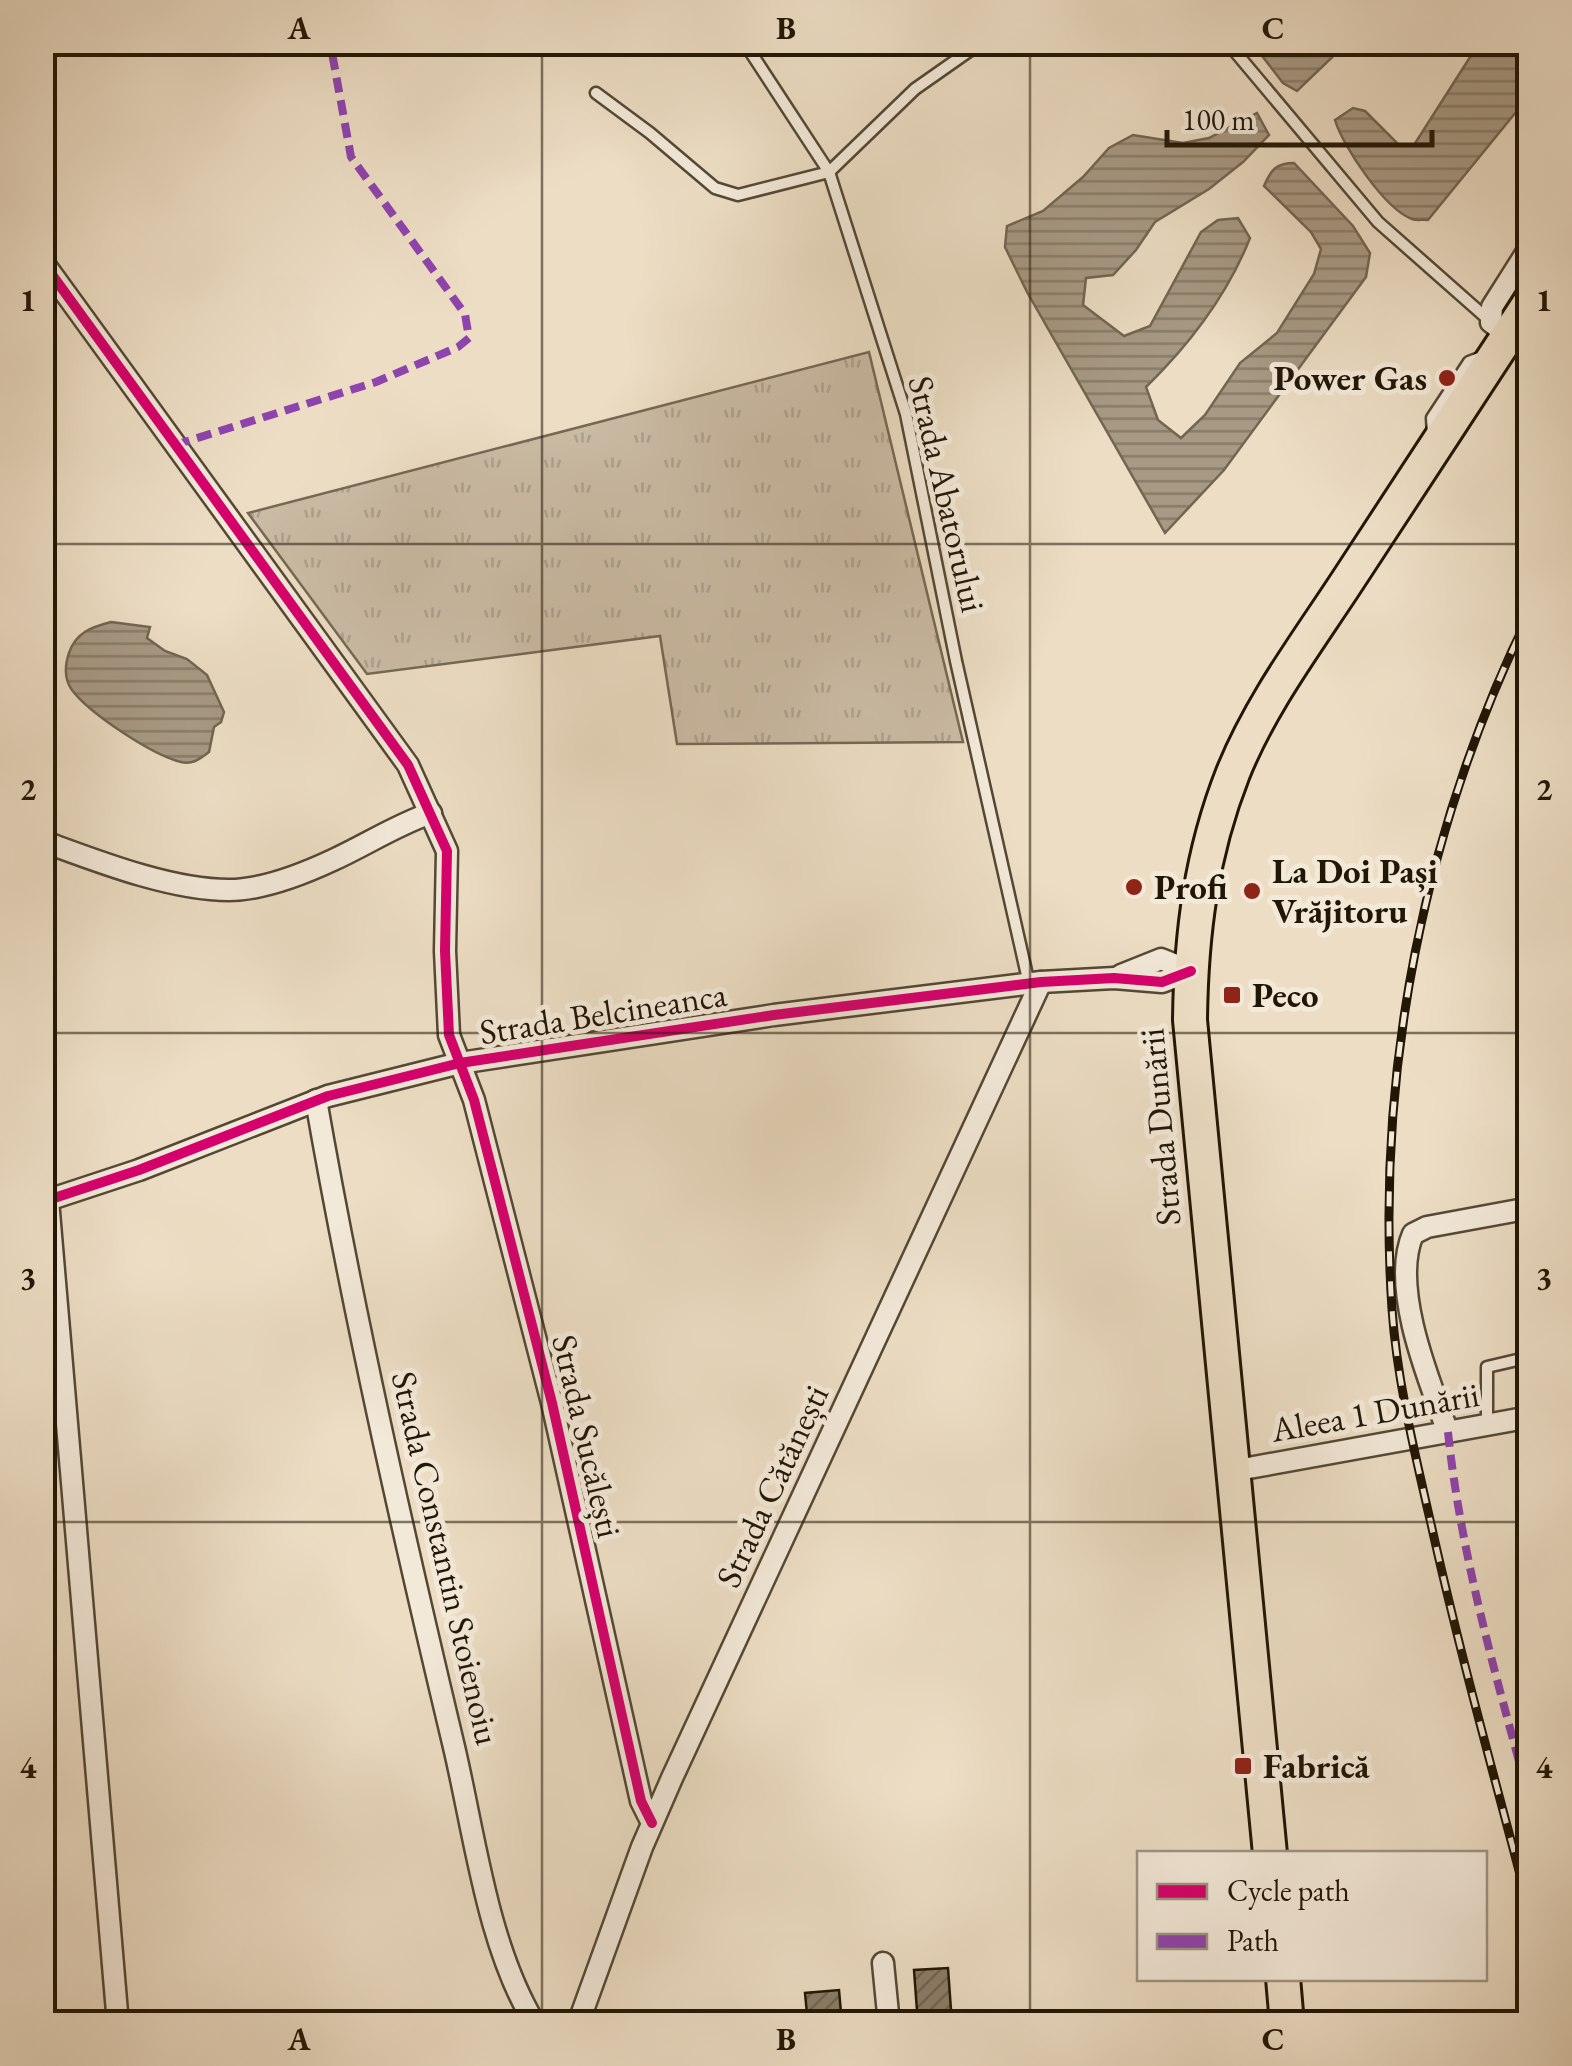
<svg xmlns="http://www.w3.org/2000/svg" width="1572" height="2066" viewBox="0 0 1572 2066" font-family="'EB Garamond',serif">
<style>
.grass{fill:url(#grass-tufts);stroke:#766854;stroke-width:2.5}
.water{fill:url(#water-rules);stroke:#726551;stroke-width:2.5}
.building{fill:url(#building-hatch);stroke:#221605;stroke-width:2.5}
.lines{fill:none;stroke-linecap:round;stroke-linejoin:round}
.service-casing{stroke:#544835;stroke-width:15}
.minor-casing{stroke:#544835;stroke-width:25}
.trunk-casing{stroke:#221605;stroke-width:38}
.service{stroke:#f3e9d9;stroke-width:10}
.minor{stroke:#f3e9d9;stroke-width:20}
.trunk{stroke:#ecddc4;stroke-width:32}
.rail-casing{stroke:#221605;stroke-width:9}
.rail{stroke:#f3e9d9;stroke-width:5;stroke-dasharray:15;stroke-linecap:butt}
.quiet{stroke:#8e44ad;stroke-width:8;stroke-dasharray:15 8;stroke-linecap:butt}
.cycleway-casing{stroke:#f3e9d9;stroke-width:16}
.cycleway{stroke:#d6006c;stroke-width:10}
.grid{fill:none;stroke:#221605;stroke-width:2.5;stroke-opacity:0.55}
.poi-dot{fill:#8f2418;stroke:#f3e9d9;stroke-width:4}
.labels{text-anchor:middle;stroke-width:10;stroke-linejoin:round;paint-order:stroke}
.poi-label{font-size:35px;font-weight:bold;fill:#221605;stroke:#f3e9d9;text-anchor:start}
.street-label{font-size:35px;fill:#221605;stroke:#f3e9d9}
.neatline{fill:none;stroke:#221605;stroke-width:4}
.grid-label{font-size:32px;text-anchor:middle;font-weight:bold;fill:#221605}
</style>
<defs>
<pattern id="grass-tufts" width="24" height="20" patternUnits="userSpaceOnUse" patternTransform="scale(2.5)"><rect width="24" height="20" fill="#cabba4"/><path d="M3 7l-1-3M5 7V3M7 7l1-3M15 17l-1-3M17 17v-4M19 17l1-3" fill="none" stroke="#ada08c"/></pattern>
<pattern id="water-rules" width="6" height="5" patternUnits="userSpaceOnUse" patternTransform="scale(2.5)"><rect width="6" height="5" fill="#a79983"/><path d="M0 2.5h6" fill="none" stroke="#887c69"/></pattern>
<pattern id="building-hatch" width="6" height="6" patternUnits="userSpaceOnUse" patternTransform="scale(2.5)"><rect width="6" height="6" fill="#8b7d68"/><path d="M-1 1l2-2M0 6l6-6M5 7l2-2" fill="none" stroke="#716554"/></pattern>
</defs>
<rect width="100%" height="100%" fill="#ecddc4"/>
<filter id="stains"><feTurbulence type="fractalNoise" baseFrequency=".002" numOctaves="4"/><feColorMatrix values="0 0 0 0 .2 0 0 0 0 .09 0 0 0 0 .02 0 0 0 .5 -.17"/></filter>
<radialGradient id="worn" r=".72"><stop offset=".6" stop-color="#630" stop-opacity="0"/><stop offset="1" stop-color="#630" stop-opacity=".3"/></radialGradient>
<!-- grass -->
<path class="grass" d="M869 352 963 742 677 744 660 636 367 674 248 513Z"/>
<!-- water -->
<g class="water">
<path d="M1252 43H1347L1297 91 1283 83Z"/>
<path d="M1479 43H1529V96L1428 220C1423 219 1417 221 1412 219 1385 209 1343 147 1335 120L1353 108 1365 111 1399 145H1414Z"/>
<path d="M1257 113 1269 135 1243 162 1209 189 1155 222 1136 250 1113 275 1086 278 1083 305 1124 336 1150 326 1201 232 1218 220 1238 218 1250 238C1227 296 1190 344 1146 387L1158 420 1181 438 1205 415 1240 363 1277 333 1314 274 1321 249 1311 232 1264 186C1271 170 1276 163 1294 163L1353 226 1370 253 1366 277 1224 470 1165 533 1027 292 1005 247 1007 226 1043 211 1083 177 1109 148 1133 135 1183 143 1209 138Z"/>
<path d="M111 622 150 627 147 638 165 651 187 659 207 675 224 712 221 722 214 727 209 752C200 759 192 765 181 762 152 755 89 713 72 690 64 679 65 665 69 653 76 632 92 627 111 622Z"/>
</g>
<!-- building -->
<g class="building">
<path d="M948 1968 952 2024H918L914 1970Z"/>
<path d="M839 1990 842 2024H808L805 1993Z"/>
</g>
<g class="lines">
<!-- service casing -->
<g class="service-casing">
<g id="service">
<path d="M744 42 829 172 906 414 956 661 1029 984"/>
<path d="M1227 42 1378 222 1490 321"/>
<path d="M596 93 650 133 715 188 738 195 829 172 915 89 982 42"/>
<path d="M1433 435 1432 418 1469 362 1482 357"/>
<path d="M1487 1424V1367L1530 1357"/>
</g>
</g>
<!-- minor casing -->
<g class="minor-casing">
<g id="minor">
<path d="M42 261 408 765 447 851 445 951 449 1035 474 1100 552 1403 641 1801 652 1823"/>
<path d="M1508 335 1491 322 1492 307 1530 247"/>
<path d="M1529 765 1530 770"/>
<path d="M42 841C97 861 170 890 229 890 263 890 303 874 333 860 366 845 396 825 431 813"/>
<path d="M1121 975 1161 959 1191 971"/>
<path d="M316 1100C354 1317 403 1533 454 1747 475 1836 487 1945 535 2024"/>
<path d="M48 1200 118 2024"/>
<path d="M42 1202 139 1170 328 1096 460 1063 774 1015 1041 982 1114 978 1162 982 1191 971"/>
<path d="M1448 1432C1429 1381 1390 1287 1413 1234L1427 1227 1530 1208"/>
<path d="M1232 1471 1530 1417"/>
<path d="M883 1963 889 2024"/>
<path d="M578 2024 642 1847 672 1778 1041 982"/>
</g>
</g>
<!-- trunk casing -->
<g class="trunk-casing">
<g id="trunk">
<path d="M1270 1854 1190 1020C1191 934 1201 854 1233 773 1261 703 1309 640 1350 577 1410 485 1470 394 1530 302"/>
<path d="M1283 1978 1287 2024"/>
</g>
</g>
<!-- service -->
<use href="#service" class="service"/>
<!-- minor -->
<use href="#minor" class="minor"/>
<!-- trunk -->
<use href="#trunk" class="trunk"/>
<!-- rail casing -->
<g class="rail-casing">
<path id="rail" d="M1530 613C1424 827 1376 1071 1392 1309 1397 1381 1415 1454 1431 1524 1460 1654 1496 1783 1530 1912"/>
</g>
<!-- rail -->
<use href="#rail" class="rail"/>
<!-- quiet -->
<g class="quiet">
<path d="M175 445 376 382 458 347 469 338 465 314 351 157 330 42"/>
<path d="M1448 1432C1461 1558 1497 1679 1530 1802"/>
</g>
<!-- cycleway casing -->
<g class="cycleway-casing">
<g id="cycleway">
<path d="M42 261 408 765 447 851 445 951 449 1035 474 1100 552 1403 641 1801 652 1823"/>
<path d="M42 1202 139 1170 328 1096 460 1063 774 1015 1041 982 1114 978 1162 982 1191 971"/>
</g>
</g>
<!-- cycleway -->
<use href="#cycleway" class="cycleway"/>
</g>
<!-- grid -->
<path class="grid" d="M542 42V2024M1030 42V2024M42 544H1530M42 1033H1530M42 1522H1530"/>
<!-- markers -->
<g class="poi-dot">
<circle cx="1447" cy="378" r="10"/>
<circle cx="1134" cy="887" r="10"/>
<circle cx="1252" cy="891" r="10"/>
<rect x="1222" y="985" width="20" height="20" rx="5"/>
<rect x="1233" y="1756" width="20" height="20" rx="5"/>
</g>
<g class="labels">
<!-- poi labels -->
<g class="poi-label">
<text x="1427" y="390" text-anchor="end">Power Gas</text>
<text x="1272" y="883">La Doi Pași<tspan x="1272" dy="40">Vrăjitoru</tspan></text>
<text x="1154" y="899">Profi</text>
<text x="1252" y="1007">Peco</text>
<text x="1263" y="1778">Fabrică</text>
</g>
<!-- street labels -->
<g class="street-label">
<text transform="translate(947 494) rotate(77)" y="12">Strada Abatorului</text>
<text transform="translate(603 1013) rotate(-9)" y="12">Strada Belcineanca</text>
<text transform="translate(1160 1127) rotate(-95)" y="12">Strada Dunării</text>
<text transform="translate(1375 1412) rotate(-10)" y="12">Aleea 1 Dunării</text>
<text transform="translate(587 1436) rotate(77)" y="12">Strada Sucălești</text>
<text transform="translate(772 1486) rotate(-65)" y="12">Strada Cătănești</text>
<text transform="translate(446 1558) rotate(77)" y="12">Strada Constantin Stoienoiu</text>
</g>
</g>
<!-- margin -->
<rect width="1572" height="2066" fill="none" stroke="#ecddc4" stroke-width="110"/>
<!-- legend -->
<rect x="1137" y="1851" width="350" height="130" fill="#f3e9d9" stroke="#9f9584" stroke-width="2.5"/>
<rect x="1157" y="1884" width="50" height="15" fill="#d6006c" stroke="#9f9584" stroke-width="2.5"/>
<text x="1227" y="1901" font-size="30" fill="#221605">Cycle path</text>
<rect x="1157" y="1934" width="50" height="15" fill="#8e44ad" stroke="#9f9584" stroke-width="2.5"/>
<text x="1227" y="1951" font-size="30" fill="#221605">Path</text>
<!-- scale -->
<path d="M1167 130v15h265v-15" fill="none" stroke="#221605" stroke-width="5"/>
<text x="1182" y="130" font-size="30" fill="#221605" stroke="#f3e9d9" stroke-width="8" paint-order="stroke">100 m</text>
<rect x="55" y="55" width="1462" height="1956" class="neatline"/>
<g class="grid-label">
<text x="299" y="39">A</text>
<text x="786" y="39">B</text>
<text x="1273" y="39">C</text>
<text x="28" y="311">1</text>
<text x="1544" y="311">1</text>
<text x="28" y="800">2</text>
<text x="1544" y="800">2</text>
<text x="28" y="1289">3</text>
<text x="1544" y="1289">3</text>
<text x="28" y="1778">4</text>
<text x="1544" y="1778">4</text>
<text x="299" y="2050">A</text>
<text x="786" y="2050">B</text>
<text x="1273" y="2050">C</text>
</g>
<rect width="100%" height="100%" filter="url(#stains)"/>
<rect width="100%" height="100%" fill="url(#worn)"/>
</svg>
